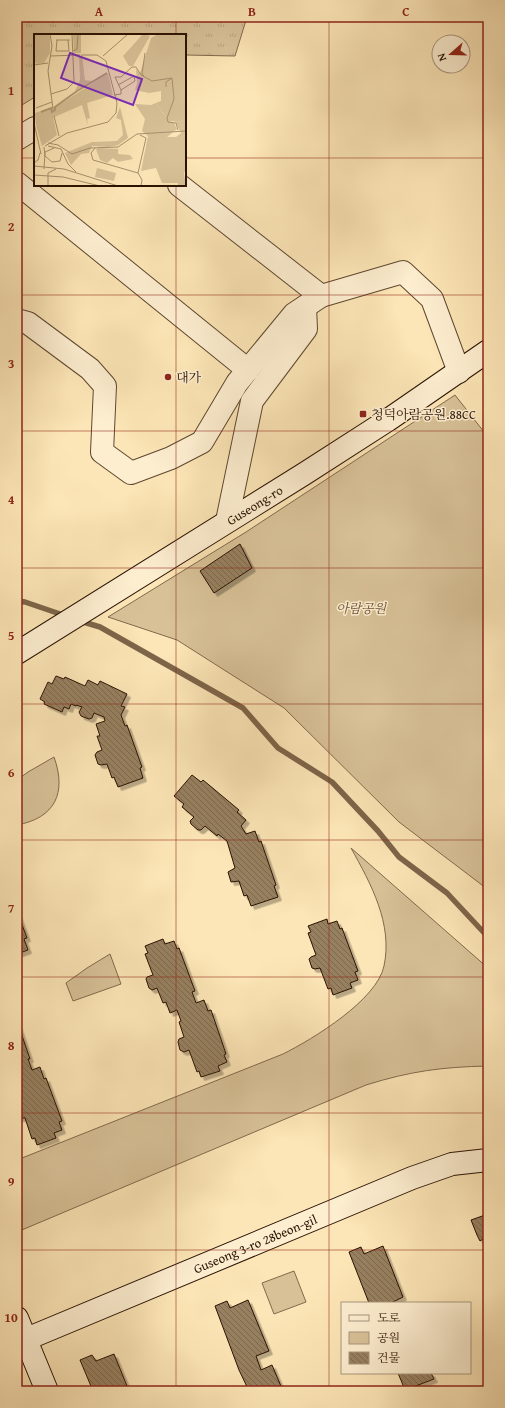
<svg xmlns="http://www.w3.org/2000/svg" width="505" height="1408" viewBox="0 0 505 1408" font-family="'Gentium Book Plus','Noto Serif KR',serif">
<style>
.grass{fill:url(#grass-tufts);stroke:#816a4c}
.park{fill:#d8c197;stroke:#816a4c}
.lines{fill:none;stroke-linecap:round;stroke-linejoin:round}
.stream{stroke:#7d6549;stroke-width:5.5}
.building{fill:url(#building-back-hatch);stroke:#2a1202;filter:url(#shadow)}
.street-casing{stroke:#5e472f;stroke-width:24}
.secondary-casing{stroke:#2a1202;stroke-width:24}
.street{stroke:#fdeed0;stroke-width:22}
.secondary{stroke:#fdeed0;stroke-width:22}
.grid{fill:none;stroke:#8f2418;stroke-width:1;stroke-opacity:0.55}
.poi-dot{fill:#8f2418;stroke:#fdeed0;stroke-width:1.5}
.labels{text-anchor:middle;stroke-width:3;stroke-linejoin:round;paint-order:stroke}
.poi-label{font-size:13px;fill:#2a1202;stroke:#fdeed0;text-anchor:start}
.street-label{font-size:13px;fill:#2a1202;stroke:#fdeed0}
.park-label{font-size:13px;font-style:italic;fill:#674f36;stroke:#fdeed0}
.inset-river{fill:none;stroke:#b59d79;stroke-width:2}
.inset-road{fill:none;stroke:#a8916e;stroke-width:1}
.view{fill:#7b2cbf;fill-opacity:0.15;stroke:#7b2cbf;stroke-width:2}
.inset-edge{fill:none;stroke:#2a1202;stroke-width:2}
.neatline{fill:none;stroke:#8f2418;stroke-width:1.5}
.grid-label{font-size:13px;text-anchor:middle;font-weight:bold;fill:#8f2418}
</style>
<defs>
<pattern id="grass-tufts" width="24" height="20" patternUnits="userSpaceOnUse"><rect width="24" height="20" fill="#d8c197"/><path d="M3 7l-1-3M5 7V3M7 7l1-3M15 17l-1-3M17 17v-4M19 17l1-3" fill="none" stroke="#baa580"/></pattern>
<pattern id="building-back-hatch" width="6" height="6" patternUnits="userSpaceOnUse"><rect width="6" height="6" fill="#978060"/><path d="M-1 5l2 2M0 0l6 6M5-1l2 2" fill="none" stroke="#7b674d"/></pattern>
<filter id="shadow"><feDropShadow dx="3.5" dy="3.5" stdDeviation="0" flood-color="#0004"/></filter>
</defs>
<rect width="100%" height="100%" fill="#fce5b6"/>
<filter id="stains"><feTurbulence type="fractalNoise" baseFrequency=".005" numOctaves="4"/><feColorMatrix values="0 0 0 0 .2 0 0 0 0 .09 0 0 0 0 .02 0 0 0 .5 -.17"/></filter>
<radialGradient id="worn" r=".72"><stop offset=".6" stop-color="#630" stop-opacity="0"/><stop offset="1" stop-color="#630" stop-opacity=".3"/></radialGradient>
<!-- grass -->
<path class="grass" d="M17 17H247L235 56 185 55V35H35V97L17 108Z"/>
<!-- park -->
<g class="park">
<path d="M455 395 488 437V893L482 885 399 822 284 708 177 640 108 617 246 532Z"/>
<path d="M54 757C67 793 55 818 17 825V780L28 772Z"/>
<path d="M351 848 488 968V1066C442 1067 411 1071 366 1085L17 1232V1160L283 1054C313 1039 377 1000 384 966 393 924 371 884 351 848Z"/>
<path d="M110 954 121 984 73 1001 66 983 87 968Z"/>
<path d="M294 1271 306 1302 274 1314 262 1283Z"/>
</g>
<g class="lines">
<!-- stream -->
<g class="stream">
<path d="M17 601 25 602 66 616"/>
<path d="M80 621 100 627 243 708 278 748 332 782 378 831 399 857 447 893 488 937"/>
</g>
</g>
<!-- building -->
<g class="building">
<path d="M240 544 252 568 214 593 200 571Z"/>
<path d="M56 676 64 679 65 677 85 686 88 680 98 685 100 681 127 694 121 706 125 707 121 715 125 726 127 725 142 767 140 768 143 778 118 787 114 777 112 778 107 764 101 765 98 764 95 755 97 752 102 750 97 736H100L96 724 105 721 104 717 94 713 92 718 89 719 81 716 79 712 82 707 76 705V706L71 704 69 709 64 707 62 712 44 704 45 702 40 699 48 682 52 684Z"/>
<path d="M192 775 201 782 203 780 239 810 237 812 246 820 241 826 246 834 255 831 259 842 261 841 276 885 274 886 278 897 251 906 247 895 244 896 239 881 231 882 228 872 235 868 227 841 218 834 217 836 205 826 201 830H198L191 824 190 821 194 817 182 807 184 804 174 796Z"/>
<path d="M17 911 27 938 24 939 28 950 17 954Z"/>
<path d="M327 919 328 924 337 921 340 929 342 928 358 971 355 972 358 980 350 983 352 988 333 995 331 988 328 989 320 968 315 969 312 968 309 959 311 957 316 955 308 933 311 932 308 926Z"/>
<path d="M163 939 165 944 174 941 177 949 179 948 195 991 192 992 196 1003 204 1000 208 1011 211 1010 226 1054 224 1055 227 1062 218 1066 220 1071 201 1077 199 1071 197 1072 189 1050 184 1052 180 1050 178 1042 179 1039 184 1037 179 1022 181 1021 177 1010 170 1013 166 1002 163 1003 157 988 152 990 149 988 146 979 147 977 153 975 145 954 148 953 145 946Z"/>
<path d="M17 1021 30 1059H28L32 1070 40 1067 44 1079 46 1078 62 1121 59 1122 62 1130 54 1133 56 1138 37 1145 35 1138 32 1139 25 1118H17V1105L20 1104 17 1096Z"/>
<path d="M488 1214V1263L483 1249 486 1247 483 1239 480 1241 477 1235 471 1220Z"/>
<path d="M383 1246 403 1297 391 1303H369L349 1252 361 1247 364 1254Z"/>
<path d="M248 1300 269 1351 256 1356 261 1370 272 1365 283 1391H249L239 1370 215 1306 227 1301 230 1308Z"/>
<path d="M114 1354 129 1391H93L80 1360 92 1355 96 1361Z"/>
<path d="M398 1373H431L434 1379 405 1390Z"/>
</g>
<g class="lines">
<!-- street casing -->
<g class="street-casing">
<g id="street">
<path d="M17 139 35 128"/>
<path d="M17 183 248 370"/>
<path d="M179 185 321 296"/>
<path d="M17 320 28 323 90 369 105 386 102 452 131 473 171 458 202 442 237 383 294 314 321 296 403 272 432 299 459 372"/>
<path d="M227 521 252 401 306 329 305 307"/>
</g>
</g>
<!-- secondary casing -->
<g class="secondary-casing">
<g id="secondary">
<path id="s1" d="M17 653 304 474 388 420 488 351"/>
<path d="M17 1318 47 1391"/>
<path id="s2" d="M17 1343 412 1178 452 1164 488 1160"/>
</g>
</g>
<!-- street -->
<use href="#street" class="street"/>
<!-- secondary -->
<use href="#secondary" class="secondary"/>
</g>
<!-- grid -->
<path class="grid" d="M176 17V35M329 17V1391M17 158H35M185 158H488M176 185V1391M17 295H488M17 431H488M17 568H488M17 704H488M17 840H488M17 977H488M17 1113H488M17 1250H488"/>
<!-- markers -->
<g class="poi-dot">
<circle cx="168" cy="377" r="4"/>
<rect x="359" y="410" width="8" height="8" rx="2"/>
</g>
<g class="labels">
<!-- poi labels -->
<g class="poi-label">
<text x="176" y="382">대가</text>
<text x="371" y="419">청덕아람공원.88CC</text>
</g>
<!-- street labels -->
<g class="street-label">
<text dy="5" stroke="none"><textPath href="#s1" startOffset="280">Guseong-ro</textPath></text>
<text dy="5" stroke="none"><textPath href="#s2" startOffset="258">Guseong 3-ro 28beon-gil</textPath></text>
</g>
<!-- park labels -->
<g class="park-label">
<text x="361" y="613">아람공원</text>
</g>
</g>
<!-- overview -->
<g transform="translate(34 34)">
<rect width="152" height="152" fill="#fce5b6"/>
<path d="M109 0 116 2 99 32H95L89 22ZM124 0H152L151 88 135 87 127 76 123 71 127 69V57L115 59 101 56 103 49 102 35 106 39 117 4ZM63 134 82 139 80 147 61 143Z" fill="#d8c197"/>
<path d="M0 0H14L16 3V19L10 29 2 30 0 25ZM39 0H47V19H40ZM152 0V4L141 12 143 18 152 23V28L117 32 122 17 117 11 118 8ZM152 35V42L140 47 135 42ZM127 67 128 70 123 71 135 87 140 89 143 95 133 103H142L147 99 141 87 152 88V135L150 139 152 152H144V149H128L122 134 107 137 114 102 108 97 111 85 101 70 117 71ZM152 68 150 75 144 79 142 85 137 86 140 77ZM86 73 94 104 84 111 75 113 58 112 55 119 47 120 37 131 31 119 58 108 83 107 89 101 87 86 82 84ZM19 83 23 101 8 112 2 91ZM65 114 84 115V120L96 121 99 125 84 128 79 124 73 129 66 126 62 115Z" fill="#d8c197"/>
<path d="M45 22H48L51 46 58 47 41 57 46 46ZM74 39 79 61 53 69 56 84 53 85 54 92 48 71 2 91 1 79 25 71Z" fill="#d8c197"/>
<path class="inset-river" d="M7 78 17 74 18 78 21 76V73L43 57 73 39"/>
<path class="inset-road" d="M16 0 18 12 14 37 19 75M22 6H36M23 6 22 17H35L34 6M39 17 43 15 44 0M16 22 46 21M69 22 94 0M0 31 14 29M110 42 108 40 111 19M84 51 100 42 101 47 87 56M132 53V48L138 44M17 60 33 55 40 48 38 0M80 61 87 60V56L81 43H87L98 33H102L107 41 118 47 138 44 140 65 133 84 134 88 142 89 144 96M2 74 18 68M20 82 25 102M0 89 7 120M14 109 24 111 38 120 56 114 84 113 103 100 152 97M11 112 33 99 74 88 82 79 83 69 72 27 63 21H47M14 112 27 115 34 130 42 138M10 113 11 122 18 128 26 127 28 119M61 114 57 119 59 126 104 139 108 146 107 152M0 129 4 126 6 119M0 132 30 135 84 152M10 135 11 118 20 114M104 139 112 104 106 101M0 141 29 143 66 152M14 152V139L22 135"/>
<path class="view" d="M36 19 108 45 99 71 27 44Z"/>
<rect width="152" height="152" class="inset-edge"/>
</g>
<!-- margin -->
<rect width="505" height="1408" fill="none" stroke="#fce5b6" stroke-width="44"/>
<!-- legend -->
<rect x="341" y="1302" width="130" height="72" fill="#fdeed0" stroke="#a9967e"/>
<rect x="349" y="1315" width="20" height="6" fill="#fdeed0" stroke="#a9967e"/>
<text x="377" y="1322" font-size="12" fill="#2a1202">도로</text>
<rect x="349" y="1332" width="20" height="12" fill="#d8c197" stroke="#a9967e"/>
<text x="377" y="1342" font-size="12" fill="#2a1202">공원</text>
<rect x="349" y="1352" width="20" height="12" fill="url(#building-back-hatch)" stroke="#a9967e"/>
<text x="377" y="1362" font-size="12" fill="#2a1202">건물</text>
<!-- north arrow -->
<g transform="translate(451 54) rotate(250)"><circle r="19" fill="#fdeed0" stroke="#a9967e"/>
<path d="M0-3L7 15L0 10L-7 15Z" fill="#8f2418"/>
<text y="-6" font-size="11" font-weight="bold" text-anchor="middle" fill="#2a1202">N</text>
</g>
<rect x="22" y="22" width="461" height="1364" class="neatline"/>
<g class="grid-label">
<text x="99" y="16">A</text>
<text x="252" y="16">B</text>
<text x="406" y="16">C</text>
<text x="11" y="95">1</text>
<text x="11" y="231">2</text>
<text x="11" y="368">3</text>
<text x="11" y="504">4</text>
<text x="11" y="640">5</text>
<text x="11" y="777">6</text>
<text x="11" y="913">7</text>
<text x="11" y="1050">8</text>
<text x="11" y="1186">9</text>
<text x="11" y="1322">10</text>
</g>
<rect width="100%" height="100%" filter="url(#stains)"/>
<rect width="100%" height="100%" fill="url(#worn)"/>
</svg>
